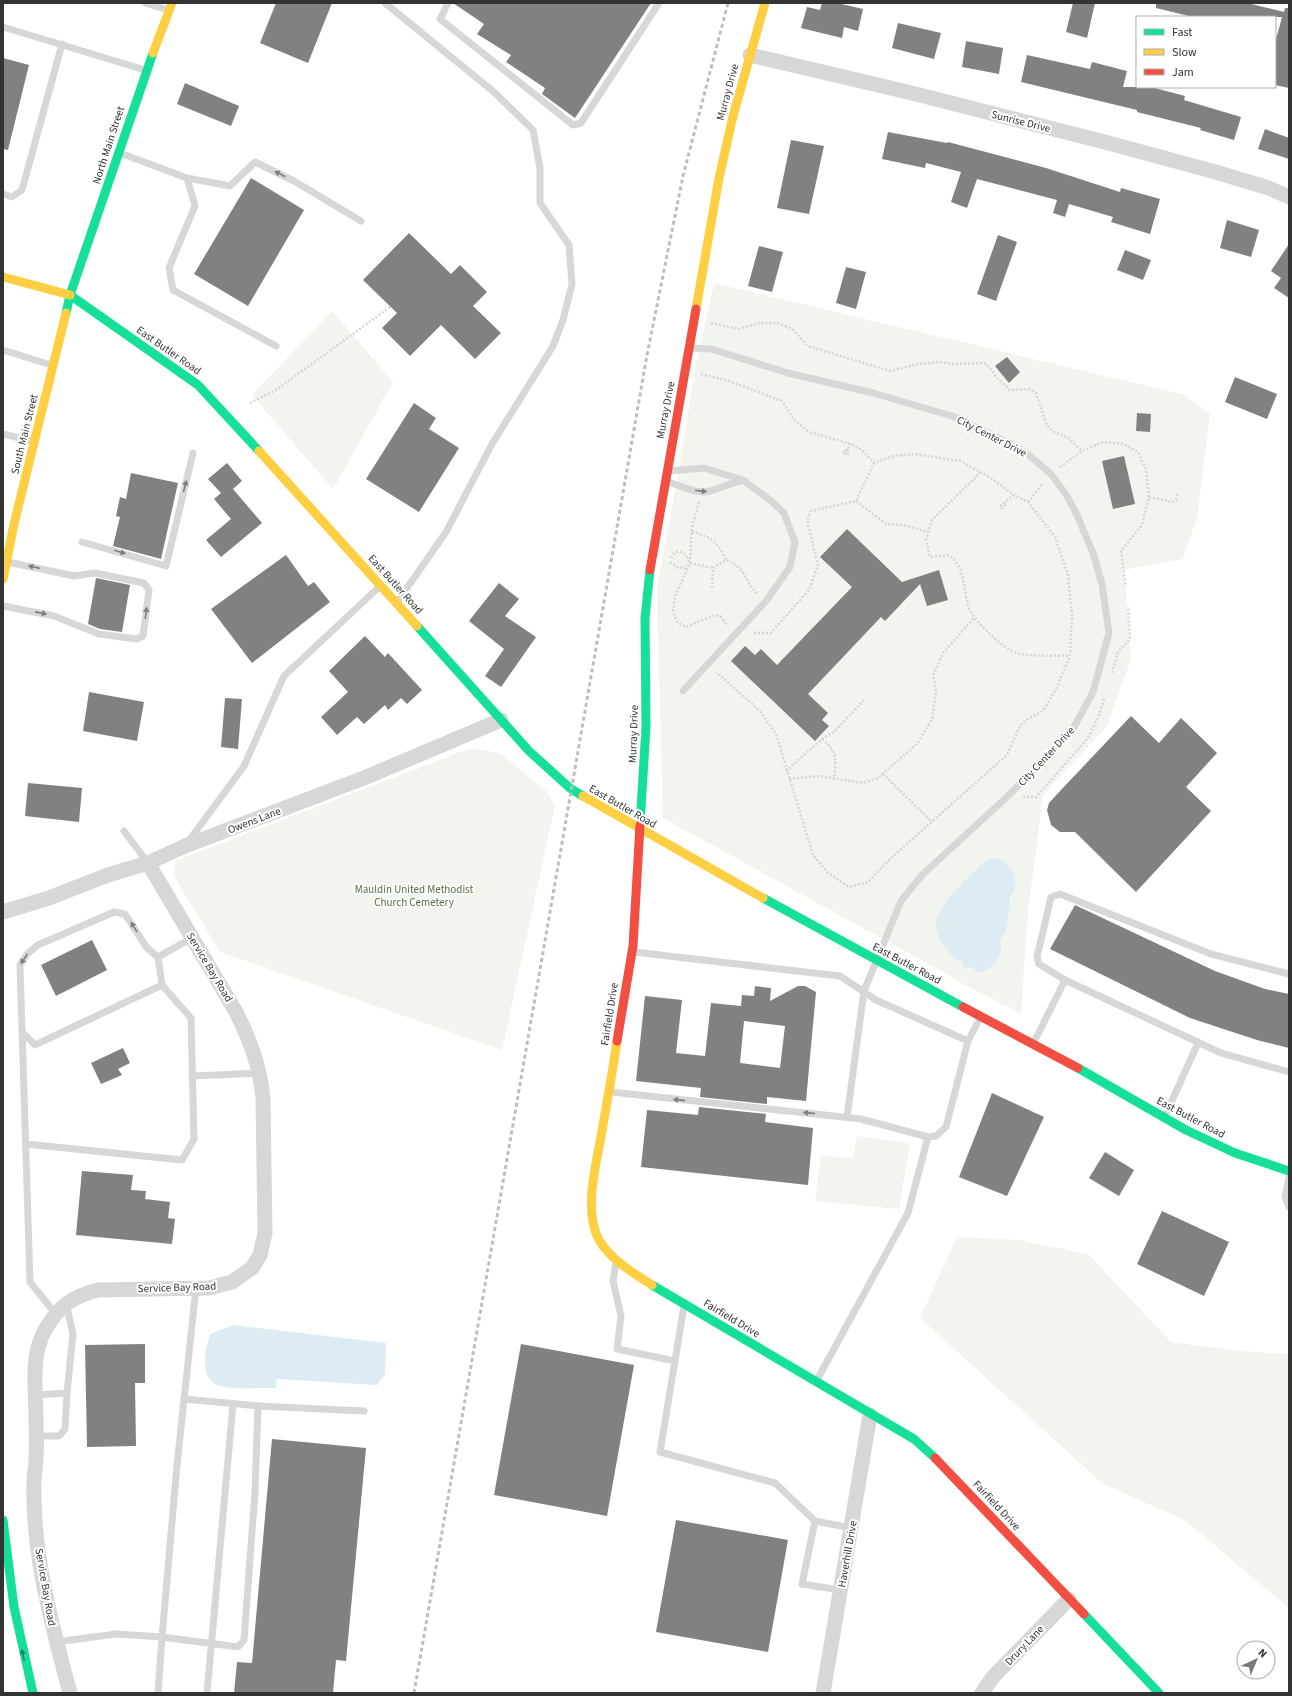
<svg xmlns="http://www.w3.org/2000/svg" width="1292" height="1696" viewBox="0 0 1292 1696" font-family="'Source Sans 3',sans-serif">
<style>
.green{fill:#f1f5ed}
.water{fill:#ddebf3}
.building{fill:#818181;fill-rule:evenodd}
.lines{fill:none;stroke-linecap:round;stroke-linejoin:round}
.path{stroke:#d6d6d6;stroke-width:2.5;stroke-dasharray:2 2;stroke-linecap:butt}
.lane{stroke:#d7d7d7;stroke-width:7}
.street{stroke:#d7d7d7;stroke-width:15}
.fast{stroke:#16e098;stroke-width:9}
.slow{stroke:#ffcf43;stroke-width:9}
.jam{stroke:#f24e42;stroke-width:9}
.rail{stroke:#bebebe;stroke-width:3;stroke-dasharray:4 3;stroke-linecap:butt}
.oneway{fill:#7d7d7d}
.oneway2{fill:#268160}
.labels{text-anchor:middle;stroke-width:4;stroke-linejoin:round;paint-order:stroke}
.street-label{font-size:11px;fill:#333;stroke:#fff}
.park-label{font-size:11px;fill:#56703f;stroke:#fff}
</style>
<rect width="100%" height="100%" fill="#fff"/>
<!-- green -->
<g class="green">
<path d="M714 283 1185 395 1210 414 1197 518 1183 559 1124 570 1131 659 1107 726 1043 795 1028 910 1021 1014 967 986 962 985 959 981 663 818 657 588 679 470 694 375Z"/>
<path d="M332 311 393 382 333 489 252 395Z"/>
<path d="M471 748 500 753 546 791 555 805 502 1050 220 952 174 876 175 861Z"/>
<path d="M857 1136 910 1143 899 1209 815 1201 821 1156 853 1158Z"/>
<path d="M957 1237 1018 1240 1088 1254 1171 1342 1239 1351 1289 1354V1608L1186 1521 1102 1483 920 1318Z"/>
</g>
<!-- water -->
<g class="water">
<path d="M999 859C1011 865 1019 877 1014 891 1013 893 1010 896 1009 899L1011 909 1008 913C1010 920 1005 935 1000 940 1000 942 1001 945 1001 947 1002 959 989 971 978 973L972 967 964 968 961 960H956C948 951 936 937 936 925 935 907 970 875 983 863L988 860Z"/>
<path d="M233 1325 386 1343 385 1374 377 1385 277 1379 276 1388C229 1387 191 1400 210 1334Z"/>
</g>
<!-- building -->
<g class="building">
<path d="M276 3H332L308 63 260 43Z"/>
<path d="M453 3H651L575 118 542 94 545 88 506 62 511 55 477 34 484 24Z"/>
<path d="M822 3H837L863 9 858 31 844 27 842 38 801 28 807 7 820 10Z"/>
<path d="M1073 3H1095L1087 38 1066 32Z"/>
<path d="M1156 3H1247L1284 12 1285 8H1289V88L1275 85V43L1282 17H1193L1156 8Z"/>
<path d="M898 23 941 33 934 59 892 48Z"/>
<path d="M966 41 1003 48 999 74 962 67Z"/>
<path d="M1027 55 1090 69 1092 62 1127 71 1123 87H1151L1185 96 1184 100 1241 117 1234 140 1200 130 1201 128 1137 112V110L1021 82Z"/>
<path d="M3 58 29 65 8 150 3 149Z"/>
<path d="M185 83 239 106 231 126 177 104Z"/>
<path d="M1265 129 1289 138V159L1258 149Z"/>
<path d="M888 132 947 143 948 142 1046 168 1120 192 1121 188 1160 199 1150 234 1111 222 1113 217 1069 204 1065 217 1053 213 1057 200 977 179 967 208 951 202 961 172 926 163 925 168 882 159Z"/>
<path d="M791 140 824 146 809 214 777 208Z"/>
<path d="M251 178 304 210 248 306 194 274Z"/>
<path d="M1227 220 1259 230 1251 257 1220 248Z"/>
<path d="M409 233 451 274 460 265 487 292 473 306 501 333 475 359 441 325 410 356 382 328 397 313 363 280Z"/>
<path d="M998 235 1017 242 996 301 977 294Z"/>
<path d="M1289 244V298L1274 288 1281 278 1271 271Z"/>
<path d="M759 246 783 252 772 292 748 286Z"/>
<path d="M1125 250 1151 260 1143 280 1117 270Z"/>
<path d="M846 267 866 272 856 309 836 303Z"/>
<path d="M1007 357 1020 372 1009 383 995 366Z"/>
<path d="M1235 377 1277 394 1267 419 1225 402Z"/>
<path d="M414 403 436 418 429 429 459 448 419 512 366 479Z"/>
<path d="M1137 413 1151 414 1150 432 1136 431Z"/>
<path d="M1124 456 1135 504 1113 509 1102 461Z"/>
<path d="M227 463 242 481 233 489 262 523 221 557 206 540 231 519 214 499 221 493 208 479Z"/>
<path d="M131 473 178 483 161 559 113 546 120 517 116 516 120 497 126 499Z"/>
<path d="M847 529 902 582 939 570 948 600 927 606 920 584 885 621 881 617 808 694 828 713 822 720 829 726 815 741 731 661 745 646 755 655 761 649 777 665 852 587 820 557Z"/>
<path d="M286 555 308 586 314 582 330 602 252 663 211 609Z"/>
<path d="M96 578 130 585 122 632 100 629 88 624Z"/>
<path d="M499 583 519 599 505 616 536 637 501 687 485 676 504 649 469 621Z"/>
<path d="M365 636 385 657 388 653 422 690 407 704 401 698 388 710 385 705 364 724 357 717 337 735 321 717 348 692 329 671Z"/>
<path d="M89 692 144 702 137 741 83 731Z"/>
<path d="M225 698 242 699 238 749 221 747Z"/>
<path d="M1131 716 1159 743 1181 718 1217 753 1186 787 1211 811 1136 892 1075 832H1060L1051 825 1047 810 1049 803 1061 790Z"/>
<path d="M28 783 82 788 79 822 25 816Z"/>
<path d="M1075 905 1215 971 1265 989 1289 994V1048L1257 1040 1190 1018 1050 949Z"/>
<path d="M92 940 107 970 56 996 41 965Z"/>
<path d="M755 986 771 988 770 1001 798 986H805L816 992 806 1101 767 1097V1104L700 1097 701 1088 636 1081 645 996 682 1000 676 1053 705 1056 711 1003 741 1006 742 995 754 996ZM744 1021 785 1026 780 1068 740 1063Z"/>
<path d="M123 1048 130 1063 118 1069 122 1075 101 1084 91 1063Z"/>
<path d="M992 1093 1044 1117 1007 1196 959 1177Z"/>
<path d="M699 1107 766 1114 765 1122 813 1128 808 1185 641 1167 647 1110 698 1115Z"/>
<path d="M1105 1152 1134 1170 1119 1196 1089 1178Z"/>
<path d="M82 1171 133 1175 131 1190 146 1191 145 1199 170 1202 168 1218 175 1219 172 1244 76 1235Z"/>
<path d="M1162 1211 1229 1242 1204 1296 1137 1264Z"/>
<path d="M145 1344V1383H135L136 1446 87 1447 85 1345Z"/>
<path d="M521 1344 634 1365 607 1516 494 1495Z"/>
<path d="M272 1439 366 1448 346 1661 336 1660 333 1693H234L237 1662 252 1663Z"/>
<path d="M676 1520 788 1540 768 1652 656 1632Z"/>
</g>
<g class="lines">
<!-- path -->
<g class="path">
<path d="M711 323 739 329 759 323H778L792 329 808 346 890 371 917 364 939 362 954 364 984 363 991 369 996 377 1010 390 1030 389 1036 393 1047 426 1054 432 1067 437 1082 451"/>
<path d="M701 374 729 381 782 401 794 420 809 432 851 444 862 450 874 463 893 456 914 454 960 461 991 478 1014 495 1028 502 1055 537 1068 575 1072 615 1070 656 1056 689 1043 711 1028 719 1020 726 1007 755 891 858 868 882 849 887 827 872 813 855 776 734 759 710 716 672"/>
<path d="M250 403 276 390 390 307"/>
<path d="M847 450 849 451 847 455 843 453 845 449 847 450 851 444"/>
<path d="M1060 467 1082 451 1103 442 1123 444 1138 452 1146 470 1149 497 1142 525 1121 551 1126 587"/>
<path d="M981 472 932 520 926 540 930 557 949 555C965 566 963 587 968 605 971 619 1003 649 1017 653 1033 657 1053 655 1070 656"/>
<path d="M1149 497 1172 502 1176 500 1177 492"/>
<path d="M856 501 886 524 903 525 928 532"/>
<path d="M699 502 692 527 690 563 675 596 673 612 678 623 686 627 715 615 720 616 728 626"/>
<path d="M1028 502 1043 483"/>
<path d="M1004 505 1005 506 1002 508 1000 506 1014 495"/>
<path d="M692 531C712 538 717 541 726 560"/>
<path d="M671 558 675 552C684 551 686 555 690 563"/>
<path d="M670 562 677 567 685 568 688 565"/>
<path d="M690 563 713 568"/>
<path d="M712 588 713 568 726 560C745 566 744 581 758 594"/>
<path d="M754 633H771L809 590 818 565 807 520 811 511 856 501 874 463"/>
<path d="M1112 673 1118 652 1130 639 1128 606"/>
<path d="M822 739C838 753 836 758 834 778"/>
<path d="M786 771 822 739 835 731 864 700"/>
<path d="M883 774 932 822"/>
<path d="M789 779 819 776 863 783 878 778 917 744 932 719 936 690 933 676 943 653 974 618"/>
<path d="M1023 797H1036L1088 738 1098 718 1104 699"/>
</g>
<!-- lane -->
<g class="lane">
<path d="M145 3 168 10"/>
<path d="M385 3 494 92 533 130 540 168V203L569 245 572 284 563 320 553 346 492 444 446 532 398 601"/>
<path d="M448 3 440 19 573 125 581 123 659 3"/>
<path d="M3 27 145 70"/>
<path d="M120 153 187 178 195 206 169 268 173 290 276 346"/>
<path d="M187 178 230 186 255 162 294 181 361 221"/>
<path d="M3 194 12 197 22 190 62 44"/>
<path d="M691 348 711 349 788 373 873 393 952 416 997 437 1025 452 1051 474 1067 496 1077 515 1093 553 1102 584 1109 633 1093 692 1073 729 1008 796 923 874 901 901 864 991 847 1117"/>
<path d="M3 350 51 365"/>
<path d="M3 434 32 441"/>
<path d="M668 471 704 468 743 480 770 500 784 513 795 542 790 567 766 601 683 691"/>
<path d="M666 481C679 485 697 495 710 491 721 488 730 483 741 481"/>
<path d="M82 542 166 566 193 453"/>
<path d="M3 606 54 616 99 634 137 639 143 636 149 590 144 583 95 573 74 576 8 562"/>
<path d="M124 831 148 863"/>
<path d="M188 842 244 766 284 676 379 587"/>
<path d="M634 952 840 976 876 1000 968 1041 980 1018"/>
<path d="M158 957 192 938"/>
<path d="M1289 974 1211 954 1060 894 1051 897 1037 957 1039 964 1065 980 1221 1053 1289 1072"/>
<path d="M22 1032 35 1045 162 985"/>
<path d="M1034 1042 1065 980"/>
<path d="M192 1076 259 1073"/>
<path d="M611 1092 861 1119 928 1137 936 1136 946 1127 968 1041"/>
<path d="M1165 1116 1198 1043"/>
<path d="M26 1144 182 1160 194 1139 191 1018 162 985 158 957 147 948 125 914 114 912 38 945 27 954 20 965 30 1282 55 1313"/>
<path d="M1289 1178 1285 1197 1289 1207"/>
<path d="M616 1263 613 1281 621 1316 617 1349 675 1361"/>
<path d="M196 1288 177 1465 162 1637 238 1647 244 1640 255 1492 258 1406 364 1411"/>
<path d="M684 1306 660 1452 775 1483 815 1521 851 1528"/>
<path d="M817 1380 908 1213 928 1137"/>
<path d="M36 1395 67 1393 73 1334 66 1303"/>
<path d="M184 1399 258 1406"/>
<path d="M36 1436H59L65 1429 67 1393"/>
<path d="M815 1521 802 1584 840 1590"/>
<path d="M56 1642 116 1634 162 1637 158 1693"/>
<path d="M207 1693 233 1404"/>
</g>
<!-- street -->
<g class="street">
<path d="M750 55 916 94 1101 141 1212 171 1269 188 1289 197"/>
<path d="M3 912 49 898 108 875 148 863 185 846 364 778 501 720"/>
<path d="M70 1693C52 1625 32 1554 34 1482 34 1474 36 1466 36 1458 37 1445 36 1432 36 1419 36 1391 30 1356 45 1330 59 1306 71 1297 98 1290L209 1288 232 1282 252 1268 260 1255 265 1233 263 1098C260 1066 250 1040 236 1012L148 863"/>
<path d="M823 1693 870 1415"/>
<path d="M982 1693 993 1677 1069 1599"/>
</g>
<!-- fast -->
<g class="fast">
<path d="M70 295 198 385 259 451"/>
<path d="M66 313 70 295 153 53"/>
<path d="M417 626 529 751 571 789 583 796"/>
<path d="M640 825 646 727 645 618 650 570"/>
<path d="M763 898 963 1007"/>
<path d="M1078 1068 1186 1130 1235 1153 1289 1171"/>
<path d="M652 1285 914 1439 935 1458"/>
<path d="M3 1520 14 1607 33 1693"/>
<path d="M1084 1614 1159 1693"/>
</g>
<!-- slow -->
<g class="slow">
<path d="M153 53 172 3"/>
<path d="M3 277 70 295"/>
<path d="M696 309 719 178 733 116 765 3"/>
<path d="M259 451 417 626"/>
<path d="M3 579 14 524 66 313"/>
<path d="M583 796 763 898"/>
<path d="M617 1041C613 1069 608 1097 603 1125 598 1158 582 1209 599 1240 611 1260 633 1273 652 1285"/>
</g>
<!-- jam -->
<g class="jam">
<path d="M650 570 696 309"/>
<path d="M963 1007 1078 1068"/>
<path d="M617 1041 633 946 640 825"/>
<path d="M935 1458 1084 1614"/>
</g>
<!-- rail -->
<path class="rail" d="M414 1693 647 355 683 176 728 3"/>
</g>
<!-- one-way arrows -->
<defs><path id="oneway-solid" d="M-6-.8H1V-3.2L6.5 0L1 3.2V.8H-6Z"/></defs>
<g class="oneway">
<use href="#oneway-solid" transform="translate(280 174) rotate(-153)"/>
<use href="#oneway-solid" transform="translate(185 486) rotate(-76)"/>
<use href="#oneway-solid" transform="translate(701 491) rotate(7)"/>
<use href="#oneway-solid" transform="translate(120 552) rotate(16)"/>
<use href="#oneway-solid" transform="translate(34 567) rotate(-167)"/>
<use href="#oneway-solid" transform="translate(41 613) rotate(11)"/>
<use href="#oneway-solid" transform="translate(146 613) rotate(-82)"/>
<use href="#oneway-solid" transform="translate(134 927) rotate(-122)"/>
<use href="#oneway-solid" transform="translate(24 959) rotate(124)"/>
<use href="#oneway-solid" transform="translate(679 1100) rotate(-174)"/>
<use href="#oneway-solid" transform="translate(809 1113) rotate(-174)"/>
</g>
<use class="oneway2" href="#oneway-solid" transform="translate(23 1655) rotate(-103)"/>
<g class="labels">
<!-- street labels -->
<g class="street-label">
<text transform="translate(727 92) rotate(-75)" y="4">Murray Drive</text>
<text transform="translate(1021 121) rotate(14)" y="4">Sunrise Drive</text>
<text transform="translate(108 145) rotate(-72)" y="4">North Main Street</text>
<text transform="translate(169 350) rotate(35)" y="4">East Butler Road</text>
<text transform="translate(665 410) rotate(-79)" y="4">Murray Drive</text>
<text transform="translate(24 434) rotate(-76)" y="4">South Main Street</text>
<text transform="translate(992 436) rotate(27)" y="4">City Center Drive</text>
<text transform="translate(396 584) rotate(48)" y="4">East Butler Road</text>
<text transform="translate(633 734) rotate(-88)" y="4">Murray Drive</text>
<text transform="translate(1046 756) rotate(-47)" y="4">City Center Drive</text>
<text transform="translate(623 806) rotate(30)" y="4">East Butler Road</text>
<text transform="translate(254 820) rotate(-21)" y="4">Owens Lane</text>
<text transform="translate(907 963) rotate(28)" y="4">East Butler Road</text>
<text transform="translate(210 967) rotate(59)" y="4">Service Bay Road</text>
<text transform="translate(609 1014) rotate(-81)" y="4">Fairfield Drive</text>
<text transform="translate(1191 1117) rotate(28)" y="4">East Butler Road</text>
<text transform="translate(177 1287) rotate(-2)" y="4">Service Bay Road</text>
<text transform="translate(732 1318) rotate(31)" y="4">Fairfield Drive</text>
<text transform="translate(997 1505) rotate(47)" y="4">Fairfield Drive</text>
<text transform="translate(847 1554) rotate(-80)" y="4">Haverhill Drive</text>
<text transform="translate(46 1587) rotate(80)" y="4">Service Bay Road</text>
<text transform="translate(1024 1645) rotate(-46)" y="4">Drury Lane</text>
</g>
<!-- park labels -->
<g class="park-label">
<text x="414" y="893">Mauldin United Methodist<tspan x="414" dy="13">Church Cemetery</tspan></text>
</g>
</g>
<!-- border -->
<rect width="1292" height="1696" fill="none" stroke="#333333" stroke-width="8"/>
<!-- legend -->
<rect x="1136" y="16" width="140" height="72" fill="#ffffff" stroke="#adadad"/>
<rect x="1144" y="29" width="20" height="6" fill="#16e098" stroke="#adadad"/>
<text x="1172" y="36" font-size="12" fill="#333333">Fast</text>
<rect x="1144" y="49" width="20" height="6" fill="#ffcf43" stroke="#adadad"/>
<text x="1172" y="56" font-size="12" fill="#333333">Slow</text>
<rect x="1144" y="69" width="20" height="6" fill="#f24e42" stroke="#adadad"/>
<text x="1172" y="76" font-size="12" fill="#333333">Jam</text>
<!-- north arrow -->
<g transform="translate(1256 1660) rotate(44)"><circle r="19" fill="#ffffff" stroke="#adadad"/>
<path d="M0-3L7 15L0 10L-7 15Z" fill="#7a7a7a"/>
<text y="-6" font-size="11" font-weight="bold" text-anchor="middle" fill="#333333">N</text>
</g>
</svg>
